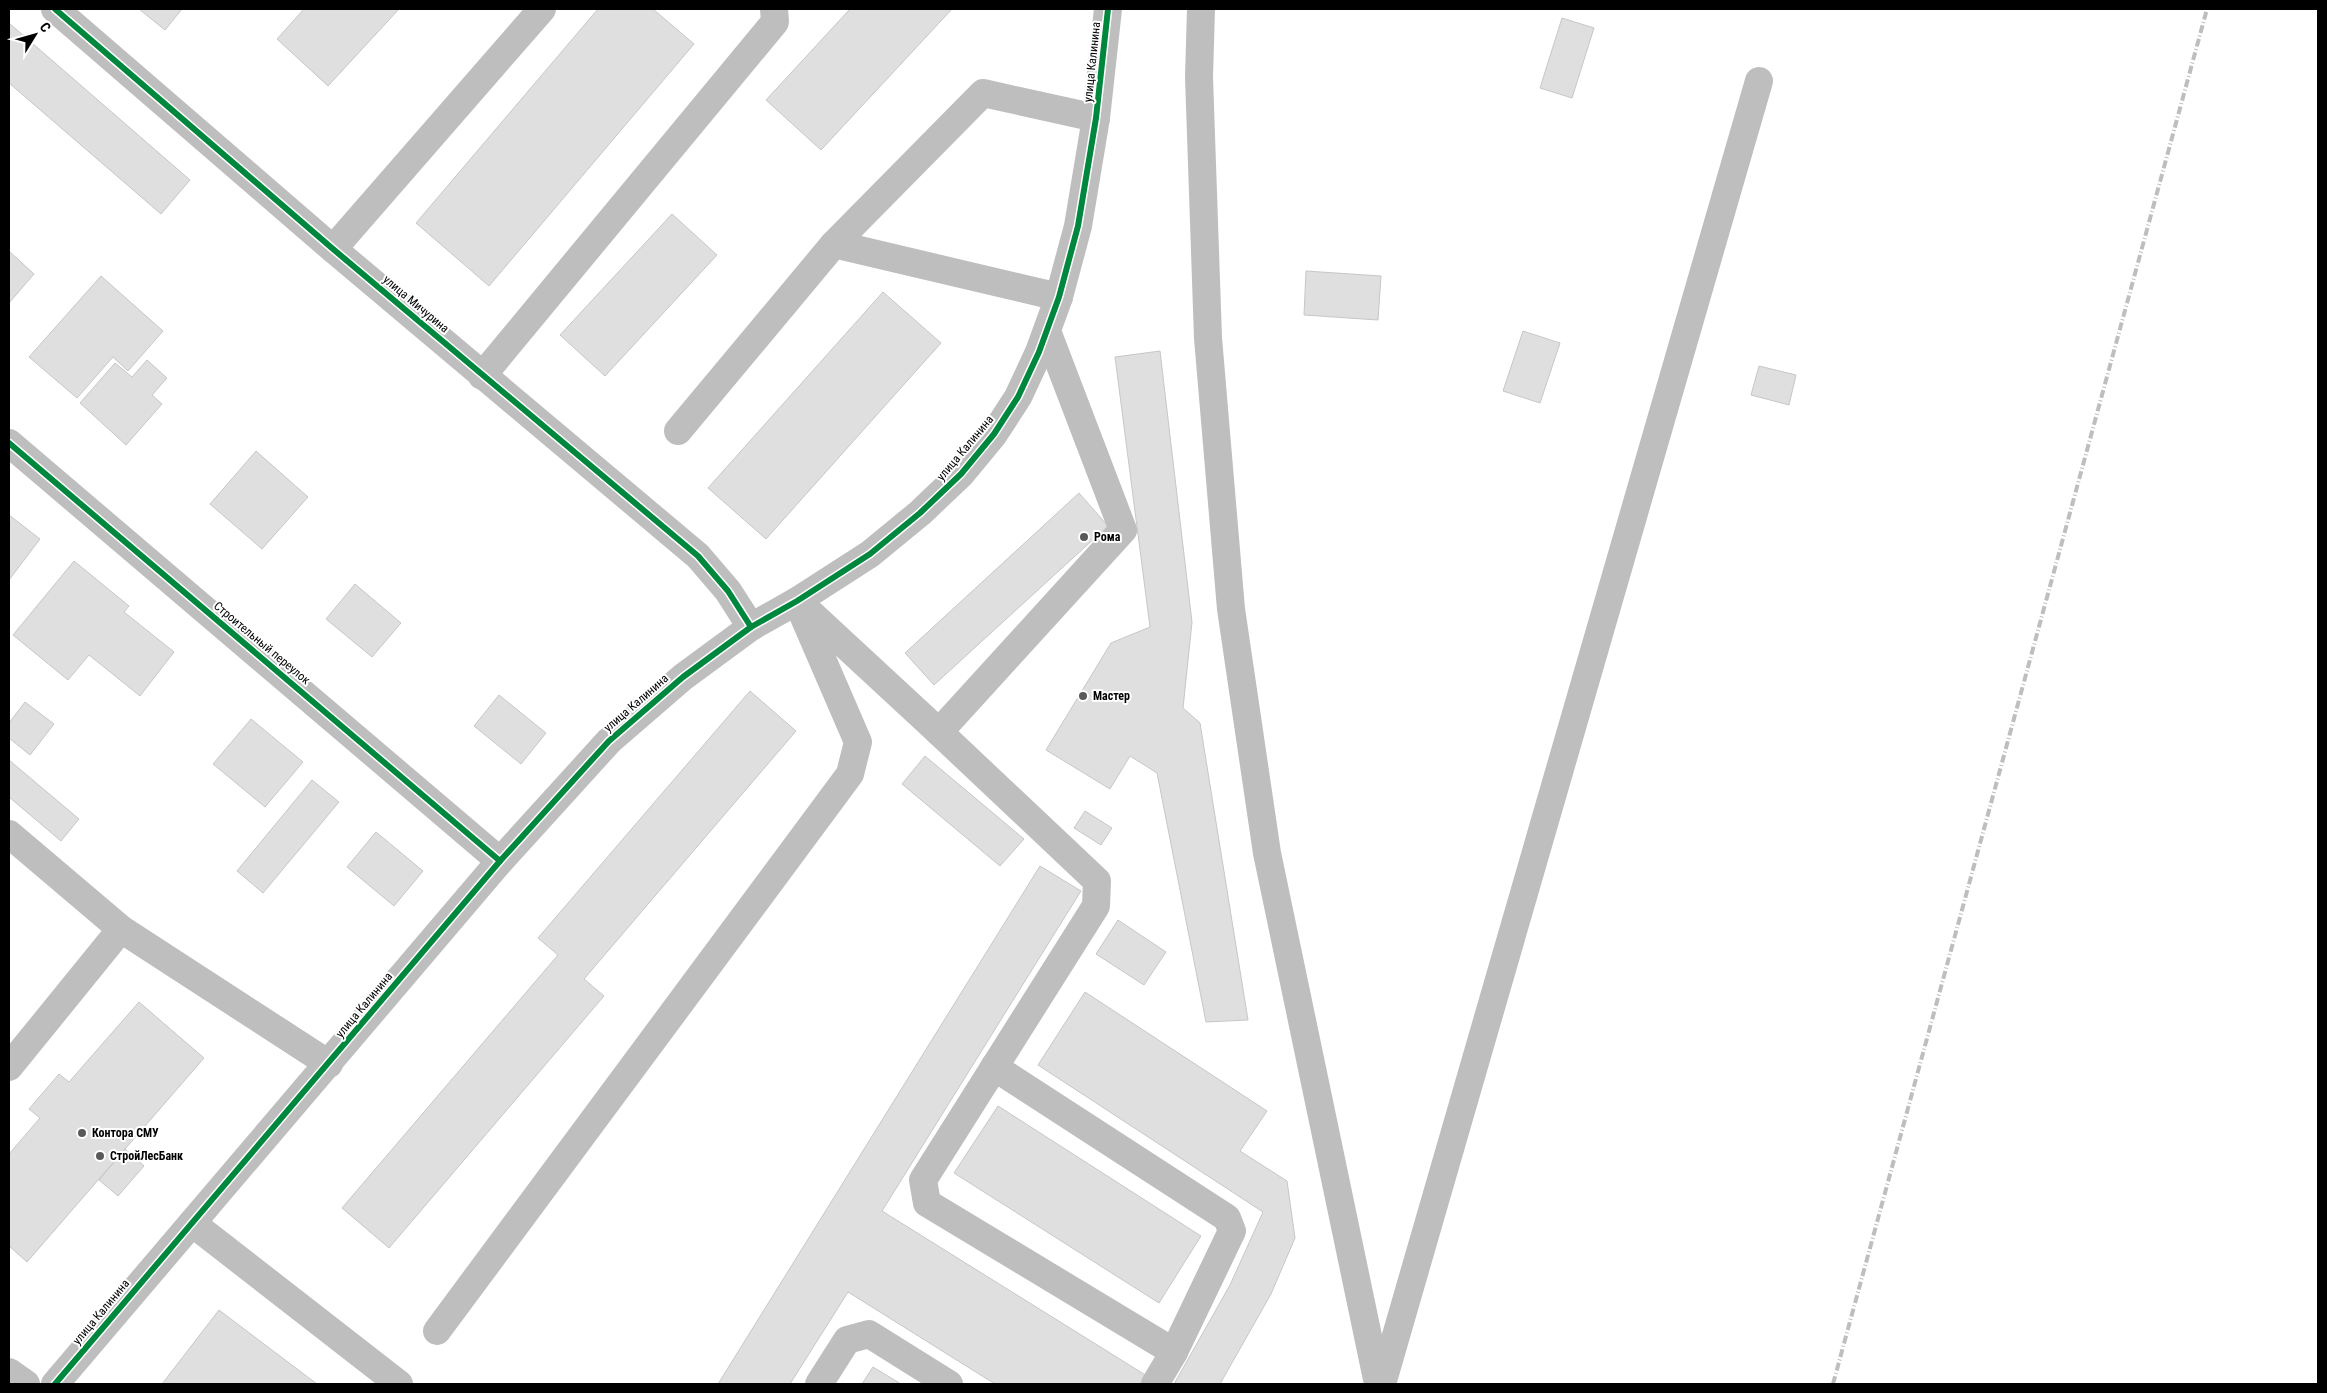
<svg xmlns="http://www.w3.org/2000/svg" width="2327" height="1393" viewBox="0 0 2327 1393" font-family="'Roboto Condensed',sans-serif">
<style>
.building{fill:#dfdfdf;stroke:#c7c7c7}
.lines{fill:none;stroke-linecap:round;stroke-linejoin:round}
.minor{stroke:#bebebe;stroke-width:28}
.rail{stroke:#bebebe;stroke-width:4;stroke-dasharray:8 2.5 1 2.5;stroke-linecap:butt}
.cycleway-casing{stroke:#fff;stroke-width:9}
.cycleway{stroke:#00873e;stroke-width:6}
.poi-dot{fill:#595959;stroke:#fff;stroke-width:2}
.labels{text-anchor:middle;stroke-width:4;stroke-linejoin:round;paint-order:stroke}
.street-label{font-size:12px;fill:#000;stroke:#fff}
.poi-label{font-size:12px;font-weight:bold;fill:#000;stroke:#fff;text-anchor:start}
</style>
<rect width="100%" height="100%" fill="#fff"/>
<!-- building -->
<g class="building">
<path d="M139 9H182L165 30Z"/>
<path d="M304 9H399L328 86 277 39Z"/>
<path d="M598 9H653L694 44 489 286 416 223Z"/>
<path d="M850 9H952L821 150 766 100Z"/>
<path d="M1562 18 1594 28 1572 98 1540 88Z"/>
<path d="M9 23 190 180 161 214 9 83Z"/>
<path d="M672 214 717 255 605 376 560 335Z"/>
<path d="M9 251 34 274 9 303Z"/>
<path d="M1306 271 1381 276 1378 320 1304 315Z"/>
<path d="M101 276 163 331 128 371 113 357 77 398 29 357Z"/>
<path d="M883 292 941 343 766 539 708 488Z"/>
<path d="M1523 331 1560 343 1540 403 1503 391Z"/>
<path d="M1160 351 1192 622 1183 708 1200 723 1248 1020 1206 1022 1157 773 1130 756 1110 789 1046 750 1111 643 1150 627 1115 357Z"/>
<path d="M147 360 167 378 152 395 162 404 126 445 80 403 115 363 132 377Z"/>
<path d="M1759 366 1796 375 1789 405 1751 395Z"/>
<path d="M256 451 308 497 262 549 210 504Z"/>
<path d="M1079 493 1108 526 934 685 905 653Z"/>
<path d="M9 515 40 539 9 580Z"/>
<path d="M74 561 129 606 124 612 174 652 140 696 89 655 68 680 13 635Z"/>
<path d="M355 584 401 623 372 657 326 619Z"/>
<path d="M750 691 796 731 584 979 604 996 389 1248 342 1208 558 955 538 938Z"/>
<path d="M499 695 546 733 521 764 474 726Z"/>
<path d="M25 702 54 724 30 755 9 738V723Z"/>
<path d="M251 719 303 762 265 807 213 764Z"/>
<path d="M925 756 1024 839 1000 866 902 784Z"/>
<path d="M9 760 79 819 61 841 9 797Z"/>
<path d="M312 780 339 802 263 893 237 871Z"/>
<path d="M1085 811 1112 828 1101 845 1074 828Z"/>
<path d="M376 832 423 871 394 906 347 867Z"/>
<path d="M1040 866 1081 891 882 1211 1147 1376 1142 1384H995L848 1292 790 1384H718Z"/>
<path d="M1118 920 1166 952 1144 985 1096 954Z"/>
<path d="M1085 992 1267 1111 1240 1151 1287 1181 1295 1238 1271 1294 1220 1384H1174L1230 1285 1263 1212 1038 1065Z"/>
<path d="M139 1002 204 1058 27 1262 9 1246V1154L40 1118 29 1109 59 1074 69 1082Z"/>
<path d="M998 1106 1201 1236 1159 1303 954 1173Z"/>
<path d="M125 1149 144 1166 118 1196 99 1180Z"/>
<path d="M219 1310 317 1384H162Z"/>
<path d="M873 1367 901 1384H862Z"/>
</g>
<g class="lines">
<!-- minor -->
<g class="minor">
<path d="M55 9 333 249 698 556 728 591 751 627"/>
<path d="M1201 9 1199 77 1208 338 1231 609 1267 853 1378 1384"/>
<path d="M834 244 983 93 1096 118"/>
<path d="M333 249 542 9"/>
<path d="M482 376 775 22 774 9"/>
<path d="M678 431 834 244 1059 297"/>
<path d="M9 443 500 861"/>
<path d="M805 608 939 732 1123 530 1047 331"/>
<path d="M939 732 1097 881 1096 906 923 1180 927 1203 1174 1352"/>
<path d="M9 834 121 929 329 1064"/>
<path d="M9 1067 121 929"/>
<path d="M994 1067 1227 1218 1232 1231 1174 1352 1155 1384"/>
<path d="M192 1223 399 1384"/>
<path d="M437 1331 850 774 858 742 797 601"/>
<path d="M9 1372 26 1384"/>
<path d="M55 1384 500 861 609 741 683 677 751 627 797 601 870 554 920 513 961 474 994 434 1018 397 1039 352 1059 297 1078 226 1096 118 1108 9"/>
<path d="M819 1384 847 1340 869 1334 949 1384"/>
<path d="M1382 1384 1759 81"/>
</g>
<!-- rail -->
<path class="rail" d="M1833 1384 2207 9"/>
<!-- cycleway casing -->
<g class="cycleway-casing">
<g id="cycleway">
<path d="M55 9 333 249 698 556 728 591 751 627"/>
<path d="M9 443 500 861"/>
<path d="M55 1384 500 861 609 741 683 677 751 627 797 601 870 554 920 513 961 474 994 434 1018 397 1039 352 1059 297 1078 226 1096 118 1108 9"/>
</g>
</g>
<!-- cycleway -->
<use href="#cycleway" class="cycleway"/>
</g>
<!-- markers -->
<g class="poi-dot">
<circle cx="1084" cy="537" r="5"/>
<circle cx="1083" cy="696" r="5"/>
<circle cx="82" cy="1133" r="5"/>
<circle cx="100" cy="1156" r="5"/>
</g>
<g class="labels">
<!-- street labels -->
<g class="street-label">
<text transform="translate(1092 62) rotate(-84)" y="4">улица Калинина</text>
<text transform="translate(416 304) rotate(40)" y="4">улица Мичурина</text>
<text transform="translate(965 448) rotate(-50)" y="4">улица Калинина</text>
<text transform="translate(262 643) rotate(40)" y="4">Строительный переулок</text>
<text transform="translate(636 703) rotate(-41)" y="4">улица Калинина</text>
<text transform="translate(364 1005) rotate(-50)" y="4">улица Калинина</text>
<text transform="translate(101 1312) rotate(-50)" y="4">улица Калинина</text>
</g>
<!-- poi labels -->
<g class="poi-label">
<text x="1094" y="541">Рома</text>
<text x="1093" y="700">Мастер</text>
<text x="92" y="1137">Контора СМУ</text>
<text x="110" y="1160">СтройЛесБанк</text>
</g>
</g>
<!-- border -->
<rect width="2327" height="1393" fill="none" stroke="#000000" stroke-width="20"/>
<!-- north arrow -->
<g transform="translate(35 35) rotate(53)" stroke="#ffffff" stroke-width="4" paint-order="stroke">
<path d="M0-4L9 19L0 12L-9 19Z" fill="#000000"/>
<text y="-8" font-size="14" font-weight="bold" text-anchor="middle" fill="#000000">С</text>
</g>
</svg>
